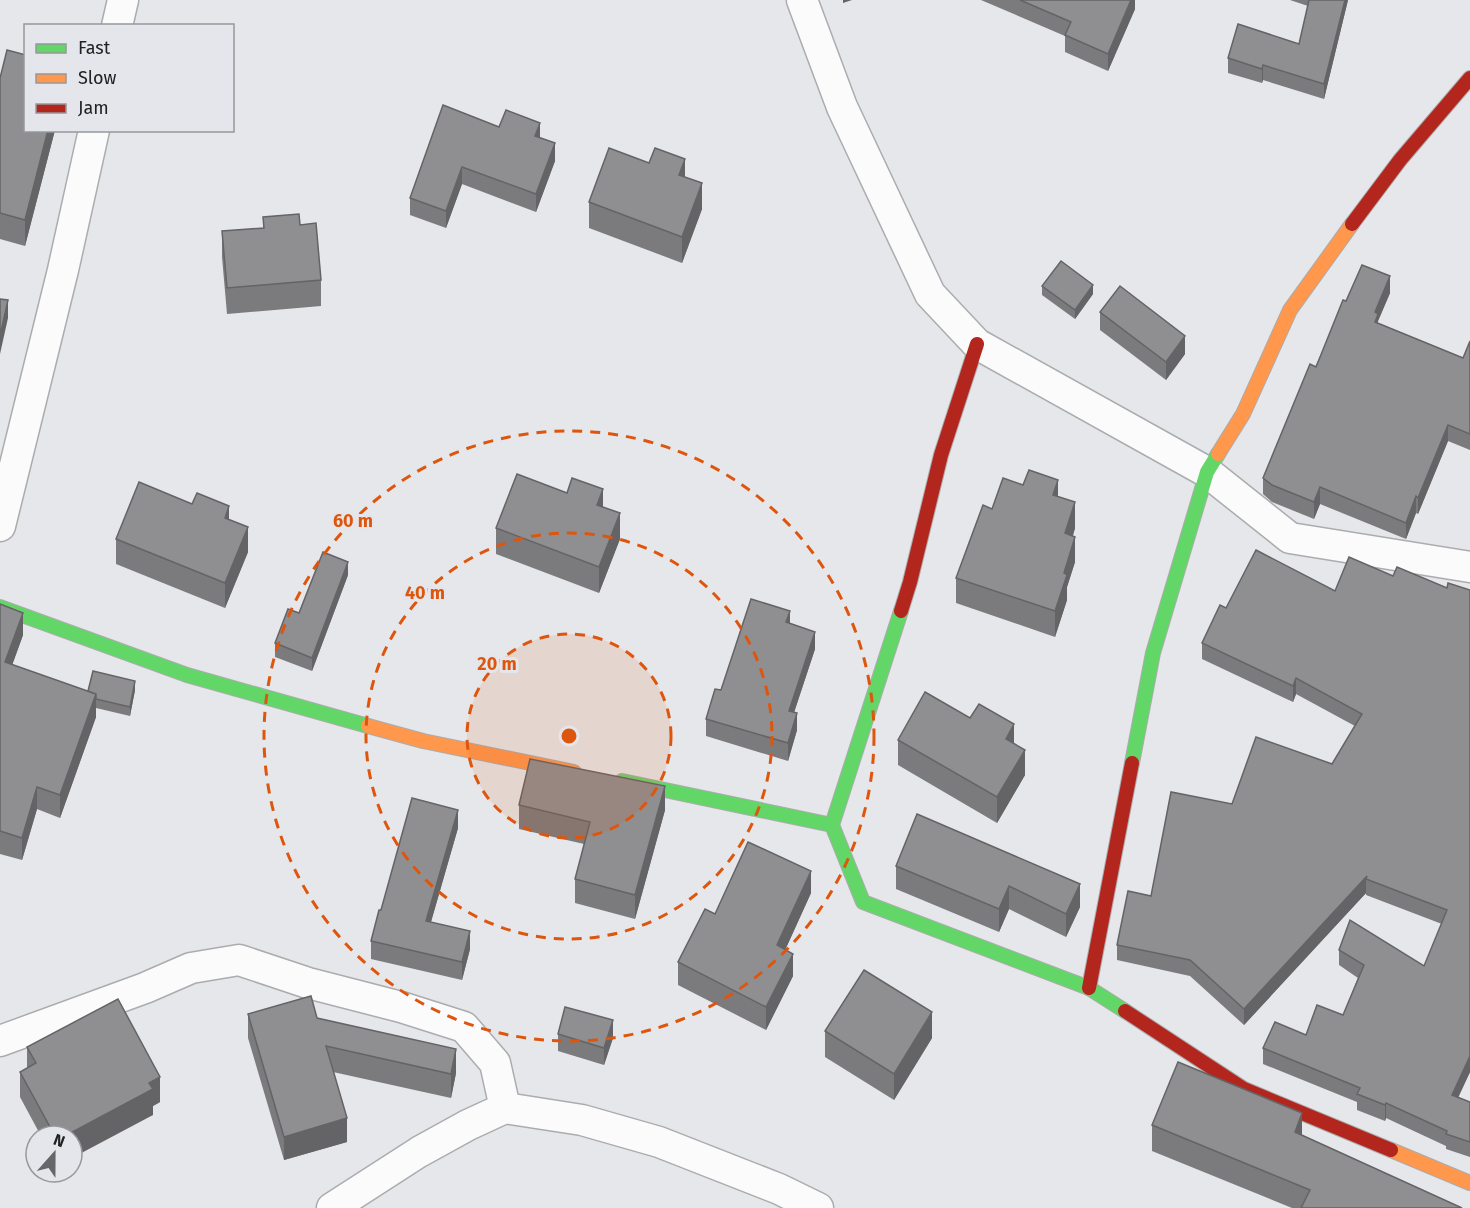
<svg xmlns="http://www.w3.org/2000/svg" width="1470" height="1208" viewBox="0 0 1470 1208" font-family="'Fira Sans',sans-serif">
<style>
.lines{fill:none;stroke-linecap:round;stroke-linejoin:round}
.street-casing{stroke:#abacae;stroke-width:33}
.fast-casing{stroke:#abacae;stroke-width:16}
.slow-casing{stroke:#abacae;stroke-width:16}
.jam-casing{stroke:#abacae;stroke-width:16}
.street{stroke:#fbfbfc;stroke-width:30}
.fast{stroke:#63d668;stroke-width:14}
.slow{stroke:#ff974d;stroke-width:14}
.jam{stroke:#b3261e;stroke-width:14}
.wall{fill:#7b7b7d}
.shaded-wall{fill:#646466}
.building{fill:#8f8f91;stroke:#646466;stroke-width:1.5}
.ring{fill:none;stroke:#de560d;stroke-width:3;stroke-dasharray:10 8}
.centre{fill:#de560d;stroke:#e5e6eb;stroke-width:3}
.ring-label{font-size:18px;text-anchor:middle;font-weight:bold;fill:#de560d;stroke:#e5e6eb;stroke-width:6;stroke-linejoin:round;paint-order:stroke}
</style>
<rect width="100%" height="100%" fill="#e6e7ea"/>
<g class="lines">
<!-- street casing -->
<g class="street-casing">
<g id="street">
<path d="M802 0 842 107 930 294 977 344 1207 472 1290 538 1470 567"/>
<path d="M117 26 123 0"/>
<path d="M0 526 63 270 94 130"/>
<path d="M0 1041 145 988 191 968 239 960 308 983 401 1007 464 1027 495 1063 505 1108"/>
<path d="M332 1208 419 1152 468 1125 505 1108 582 1120 659 1142 779 1189 818 1208"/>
</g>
</g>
<!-- fast casing -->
<g class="fast-casing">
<g id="fast">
<path d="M0 607 187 675 368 726"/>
<path d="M901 611 832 825 863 902 1089 988 1125 1011"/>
<path d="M1132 763 1153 653 1207 472 1218 454"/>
<path d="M622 781 832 825"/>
</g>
</g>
<!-- slow casing -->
<g class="slow-casing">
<g id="slow">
<path d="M1218 454 1243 414 1290 310 1352 224"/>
<path d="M368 726 423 741 574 772"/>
<path d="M1391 1150 1470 1183"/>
</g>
</g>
<!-- jam casing -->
<g class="jam-casing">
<g id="jam">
<path d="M1352 224 1400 160 1470 78"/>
<path d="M901 611 910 582 941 455 977 344"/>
<path d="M1089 988 1132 763"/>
<path d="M1125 1011 1244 1089 1391 1150"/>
</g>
</g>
<!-- street -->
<use href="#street" class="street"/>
<!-- fast -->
<use href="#fast" class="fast"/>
<!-- slow -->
<use href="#slow" class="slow"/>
<!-- jam -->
<use href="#jam" class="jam"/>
</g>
<!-- wall -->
<g class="wall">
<path d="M981 0H1135V9L1108 71 1065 52V36Z"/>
<path d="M1290 0H1348L1324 99 1263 80 1262 83 1228 73V58L1299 44 1308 6Z"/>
<path d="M0 78 26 130H55L25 246 0 239Z"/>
<path d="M499 127 540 138 555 161 536 212 462 184 446 228 410 215V198Z"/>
<path d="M685 177 702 209 682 263 589 228V202Z"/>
<path d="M263 217 300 225 321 280V306L227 314 222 257V231L263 228Z"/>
<path d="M1042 286 1093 294 1075 319 1042 295Z"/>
<path d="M1390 293 1378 321V323L1463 358 1470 341V450L1448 441 1418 514 1416 513 1406 539 1320 504 1314 519 1272 502 1263 494V478L1346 301Z"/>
<path d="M1100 312 1185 354 1166 380 1100 330Z"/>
<path d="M1058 497 1075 528 1073 536 1075 562 1067 587V600L1055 637 956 603V578L992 509Z"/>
<path d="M603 507 620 539 599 593 496 554V528Z"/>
<path d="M229 520 248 552 225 608 116 564V539Z"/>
<path d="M348 575 312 671 275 657V643L299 613Z"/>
<path d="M1393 576 1447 588 1470 590V1072L1458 1097 1470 1102V1157L1446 1149V1146L1386 1118 1385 1121 1357 1110V1102L1263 1064V1048L1306 1035 1343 1015 1358 978 1339 965V950L1424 966 1442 924 1366 895V893L1244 1025 1190 976 1117 960V945L1151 896 1232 804 1332 764 1355 726 1296 694 1293 702 1202 659V643L1226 608 1335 591Z"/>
<path d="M0 604 23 635 12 665 88 691 135 690 130 716 96 708V717L60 818 37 809 22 860 0 854Z"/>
<path d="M790 623 815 649 794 712 797 730 788 761 706 736V719L721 690Z"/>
<path d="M898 740 1014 743 1025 775 997 823 898 765Z"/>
<path d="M519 805 665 810 635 919 575 903V879L584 844 519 829Z"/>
<path d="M917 814 1080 907 1066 937 1009 909 999 932 896 889V866Z"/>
<path d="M458 828 431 922 470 949 462 980 371 959V941L381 910Z"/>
<path d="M811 893 785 950 793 976 766 1030 678 985V962L715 914Z"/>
<path d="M248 1014 317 1018 456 1073 451 1098 333 1072 347 1142 284 1160 248 1038Z"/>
<path d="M825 1031 932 1038 894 1100 825 1057Z"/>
<path d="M558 1034 613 1038 604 1065 558 1051Z"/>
<path d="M27 1047 160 1102 153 1106V1115L72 1136H41L20 1097V1072L27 1068Z"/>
<path d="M1152 1125 1302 1135 1462 1208H1292L1152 1151Z"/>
</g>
<!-- shaded-wall -->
<g class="shaded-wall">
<path d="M843 0H852L843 3Z"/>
<path d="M1131 0H1135V9L1108 71V54Z"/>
<path d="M1345 0H1348L1324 99V84Z"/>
<path d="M1263 65V80L1262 83V69Z"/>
<path d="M540 123V140L535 136Z"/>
<path d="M48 130H55L25 246V220Z"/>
<path d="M555 143V161L536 212V194Z"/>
<path d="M685 159V185L679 175Z"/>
<path d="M462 167V184L446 228V211Z"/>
<path d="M702 183V209L682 263V237Z"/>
<path d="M1390 276V293L1378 321V330L1375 339V312Z"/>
<path d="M1093 285V294L1075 319V310Z"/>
<path d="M8 300V318L0 354V336Z"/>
<path d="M1185 336V354L1166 380V362Z"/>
<path d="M1448 425V441L1418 514V498Z"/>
<path d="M1058 480V505L1053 495Z"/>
<path d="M1320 487V504L1314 519V502Z"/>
<path d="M603 489V515L597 505Z"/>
<path d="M1416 496V513L1406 539V523Z"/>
<path d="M1075 502V528L1065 559V533Z"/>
<path d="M229 506V531L225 518Z"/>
<path d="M620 513V539L599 593V567Z"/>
<path d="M248 527V552L225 608V583Z"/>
<path d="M1075 537V562L1067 587V600L1055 637V611L1064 573Z"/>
<path d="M348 562V575L312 671V658Z"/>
<path d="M790 611V629L786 622Z"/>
<path d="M23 613V635L5 685V662Z"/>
<path d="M815 632V649L789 728V711Z"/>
<path d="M1296 678V694L1293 702V686Z"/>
<path d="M135 681V690L130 716V707Z"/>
<path d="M96 694V717L60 818V795Z"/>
<path d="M797 713V730L788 761V743Z"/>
<path d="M1014 724V750L1006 739Z"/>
<path d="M1025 750V775L997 823V797Z"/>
<path d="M665 786V810L635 919V895Z"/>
<path d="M37 787V809L22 860V838Z"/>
<path d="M458 810V828L426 939V921Z"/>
<path d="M811 871V893L777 968V945Z"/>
<path d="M1367 876 1366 879V893L1244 1025V1009Z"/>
<path d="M1080 884V907L1066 937V914Z"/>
<path d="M1009 886V909L999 932V909Z"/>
<path d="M470 931V949L462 980V962Z"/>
<path d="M793 954V976L766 1030V1007Z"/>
<path d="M932 1012V1038L894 1100V1074Z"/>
<path d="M613 1020V1038L604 1065V1048Z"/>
<path d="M456 1049V1073L451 1098V1074Z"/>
<path d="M1470 1056V1072L1452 1111V1095Z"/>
<path d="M160 1077V1102L153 1106V1115L72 1158V1136H65L149 1083Z"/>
<path d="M1386 1103V1118L1385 1121V1105Z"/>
<path d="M1302 1113V1139L1295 1132Z"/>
<path d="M347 1118V1142L284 1160V1137Z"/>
</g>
<!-- building -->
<g class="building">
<path d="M1020 0H1131L1108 54 1065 35 1071 22Z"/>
<path d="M1309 0H1345L1324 84 1263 65 1262 69 1228 58 1238 24 1299 44Z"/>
<path d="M7 50 26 55V130H48L25 220 0 213V78Z"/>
<path d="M443 105 499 127 506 110 540 123 535 136 555 143 536 194 462 167 446 211 410 198Z"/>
<path d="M609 148 649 163 655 148 685 159 679 175 702 183 682 237 589 202Z"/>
<path d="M299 214 300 225 316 223 321 280 227 288 222 231 264 228 263 217Z"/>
<path d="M1061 261 1093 285 1075 310 1042 286Z"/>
<path d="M1362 265 1390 276 1375 312 1378 314 1375 322 1463 358 1470 341V434L1448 425 1418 498 1416 496 1406 523 1320 487 1314 502 1272 485 1263 478 1310 364 1316 367 1343 300 1346 301Z"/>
<path d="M1120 286 1185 336 1166 362 1100 312Z"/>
<path d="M0 299 8 300 0 336Z"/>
<path d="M1029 470 1058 480 1053 495 1075 502 1065 533 1075 537 1064 573 1067 575 1055 611 956 578 983 505 992 509 1003 478 1023 485Z"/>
<path d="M517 474 567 493 572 478 603 489 597 505 620 513 599 567 496 528Z"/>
<path d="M139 482 192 504 197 493 229 506 225 518 248 527 225 583 116 539Z"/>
<path d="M1256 550 1335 591 1349 557 1393 576 1397 567 1447 588 1448 583 1470 590V1056L1452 1095 1470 1102V1142L1446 1134 1447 1131 1386 1103 1385 1105 1357 1094 1360 1088 1263 1048 1275 1022 1306 1035 1317 1005 1343 1015 1364 965 1339 950 1350 920 1424 966 1447 910 1366 879 1367 876 1244 1009 1190 960 1117 945 1128 891 1151 896 1171 792 1232 804 1256 737 1332 764 1362 714 1296 678 1293 686 1202 643 1220 605 1226 608Z"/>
<path d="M323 552 348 562 312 658 275 643 288 609 299 613Z"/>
<path d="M751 599 790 611 786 622 815 632 789 711 797 713 788 743 706 719 715 689 721 690Z"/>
<path d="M0 604 23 613 5 662 96 694 60 795 37 787 22 838 0 831Z"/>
<path d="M93 671 135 681 130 707 96 699V694L88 691Z"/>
<path d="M925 692 970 718 979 704 1014 724 1006 739 1025 750 997 797 898 740Z"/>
<path d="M530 759 665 786 635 895 575 879 590 822 519 805Z"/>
<path d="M412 798 458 810 426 921 470 931 462 962 371 941 379 910H381Z"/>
<path d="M917 814 1080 884 1066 914 1009 886 999 909 896 866Z"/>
<path d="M748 842 811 871 777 945 793 954 766 1007 678 962 705 909 715 914Z"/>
<path d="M864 970 932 1012 894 1074 825 1031Z"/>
<path d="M311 996 317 1018 456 1049 451 1074 326 1046 347 1118 284 1137 248 1014Z"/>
<path d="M118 999 160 1077 149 1083 153 1089 65 1136H55L20 1072 36 1063 27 1047Z"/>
<path d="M565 1007 613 1020 604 1048 558 1034Z"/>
<path d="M1178 1062 1302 1113 1295 1132 1462 1208H1301L1310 1190 1152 1125Z"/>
</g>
<!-- distance rings -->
<circle cx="569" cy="736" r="102" fill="#de560d" fill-opacity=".12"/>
<g class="ring">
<circle cx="569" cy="736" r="102"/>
<circle cx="569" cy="736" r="203"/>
<circle cx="569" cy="736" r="305"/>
</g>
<circle cx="569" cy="736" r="9" class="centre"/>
<g class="ring-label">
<text x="353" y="527">60 m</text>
<text x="425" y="599">40 m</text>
<text x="497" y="670">20 m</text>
</g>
<!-- legend -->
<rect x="24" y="24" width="210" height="108" fill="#e5e6eb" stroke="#97989b" stroke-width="1.5"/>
<rect x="36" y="44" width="30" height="9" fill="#63d668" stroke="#97989b" stroke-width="1.5"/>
<text x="78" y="54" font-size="18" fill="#212223">Fast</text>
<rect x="36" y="74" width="30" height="9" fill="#ff974d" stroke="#97989b" stroke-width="1.5"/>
<text x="78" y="84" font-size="18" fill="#212223">Slow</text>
<rect x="36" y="104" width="30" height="9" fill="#b3261e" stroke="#97989b" stroke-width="1.5"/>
<text x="78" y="114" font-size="18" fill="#212223">Jam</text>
<!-- north arrow -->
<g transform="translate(54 1154) rotate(21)"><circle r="28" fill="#e5e6eb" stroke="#97989b" stroke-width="1.5"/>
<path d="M0-4.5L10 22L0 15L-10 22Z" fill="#666769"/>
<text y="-9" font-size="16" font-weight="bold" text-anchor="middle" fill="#212223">N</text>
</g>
</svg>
